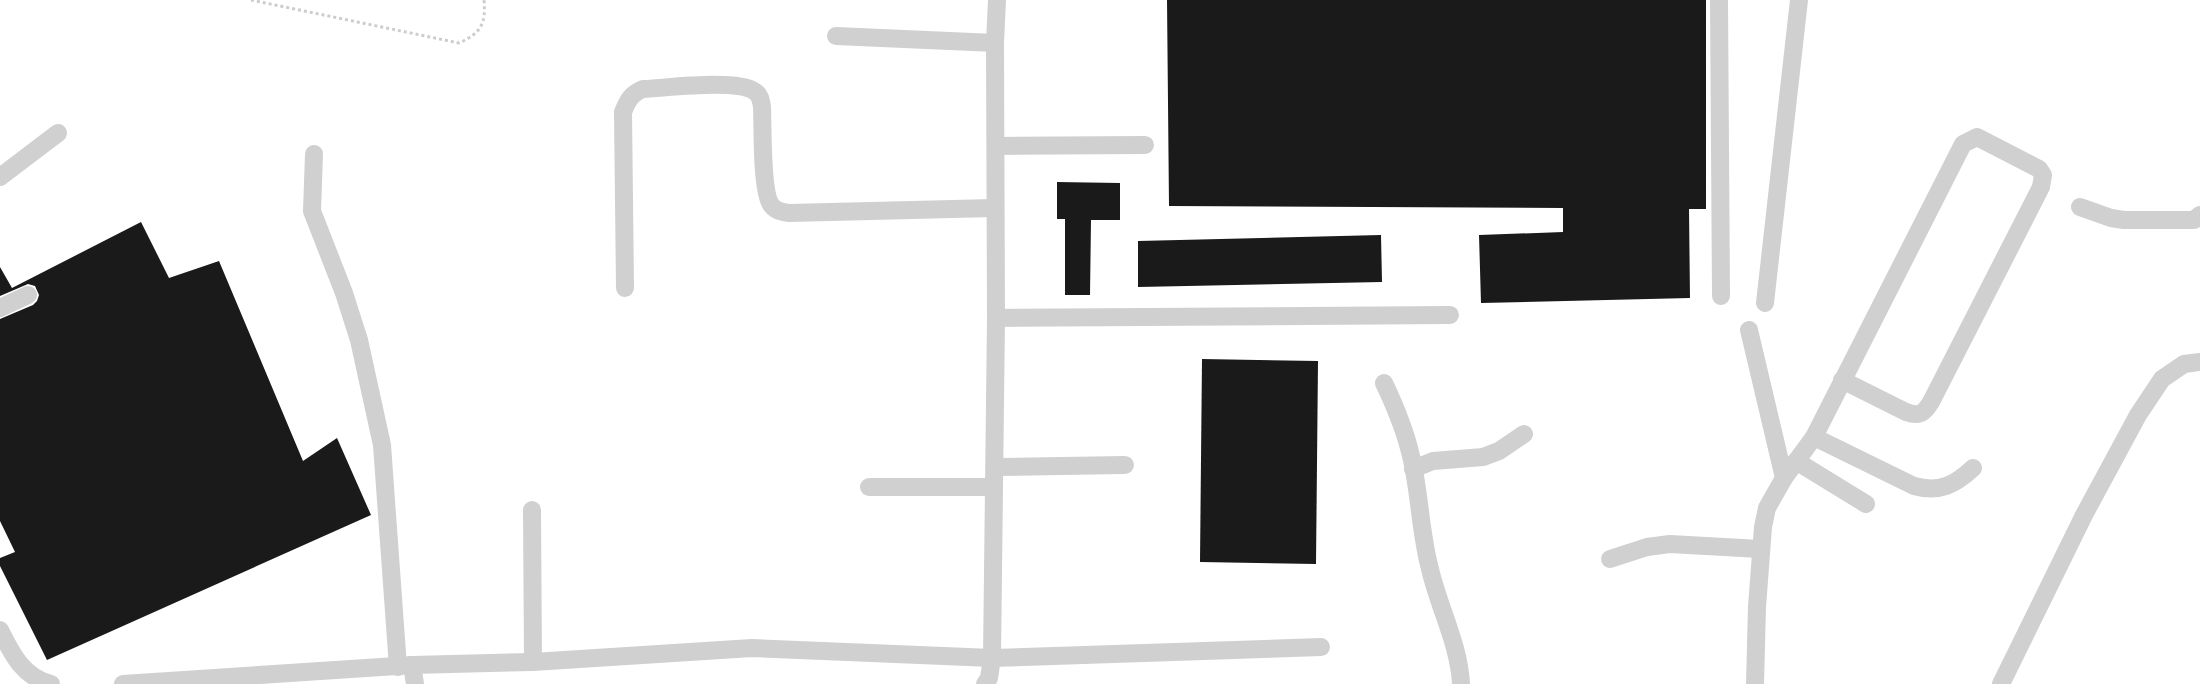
<svg xmlns="http://www.w3.org/2000/svg" width="2200" height="684" viewBox="0 0 2200 684" font-family="'IBM Plex Sans',sans-serif">
<style>
.building{fill:#1a1a1a}
.lines{fill:none;stroke-linecap:round;stroke-linejoin:round}
.path{stroke:#cdcdcd;stroke-width:3;stroke-dasharray:3 3;stroke-linecap:butt}
.minor{stroke:#d0d0d0;stroke-width:18}
</style>
<rect width="100%" height="100%" fill="#fff"/>
<!-- building -->
<g class="building">
<path d="M1167 0H1706V209H1689L1690 298 1481 303 1479 235 1563 232V208L1169 206Z"/>
<path d="M1057 182 1120 183V220H1091L1090 295H1065V219H1057Z"/>
<path d="M141 222 169 278 219 261 303 461 337 438 371 515 47 660 0 566V558L15 552 0 521V319L33 305 37 301 39 295 35 286 28 284 0 296V267L12 288Z"/>
<path d="M1381 235 1382 282 1138 287V241Z"/>
<path d="M1202 359 1318 361 1316 564 1200 562Z"/>
</g>
<g class="lines">
<!-- path -->
<path class="path" d="M251 0 459 43C481 33 486 24 484 0"/>
<!-- minor -->
<g class="minor">
<path d="M1719 0 1721 296"/>
<path d="M836 36 995 43"/>
<path d="M996 146 1145 145"/>
<path d="M314 154 312 211 344 293 359 340 382 445 398 667"/>
<path d="M0 177 58 133"/>
<path d="M2080 207 2111 218 2124 220H2194L2200 215"/>
<path d="M625 288 623 112C628 100 631 94 643 89 667 88 736 79 754 91 760 94 761 100 762 107 763 126 761 194 772 206 776 211 782 212 789 213L994 208"/>
<path d="M1765 303 1799 0"/>
<path d="M0 308 28 295"/>
<path d="M996 318 1450 315"/>
<path d="M1749 330 1784 478 1767 508 1763 527 1757 607 1755 684"/>
<path d="M1384 383C1395 406 1405 430 1411 456 1420 493 1420 532 1430 569 1439 608 1459 644 1461 684"/>
<path d="M1814 437 1914 486C1939 493 1955 485 1973 468"/>
<path d="M1796 461 1866 504"/>
<path d="M995 467 1125 465"/>
<path d="M1413 469 1433 461 1483 457 1499 451 1524 434"/>
<path d="M1784 478 1814 437 1963 144 1977 137 2039 169 2043 175 2041 187 1931 402C1924 413 1920 417 1906 412L1842 380"/>
<path d="M869 487H994"/>
<path d="M532 510 533 662"/>
<path d="M1610 559 1647 547 1670 544 1760 549"/>
<path d="M0 630C12 654 23 677 51 684"/>
<path d="M412 665 415 684"/>
<path d="M123 684 412 665 533 662 752 648 992 658 1321 647"/>
<path d="M985 684 989 678 992 658 996 318 995 43 997 0"/>
<path d="M2001 684 2084 515 2138 415 2162 379 2184 364 2200 362"/>
</g>
</g>
</svg>
